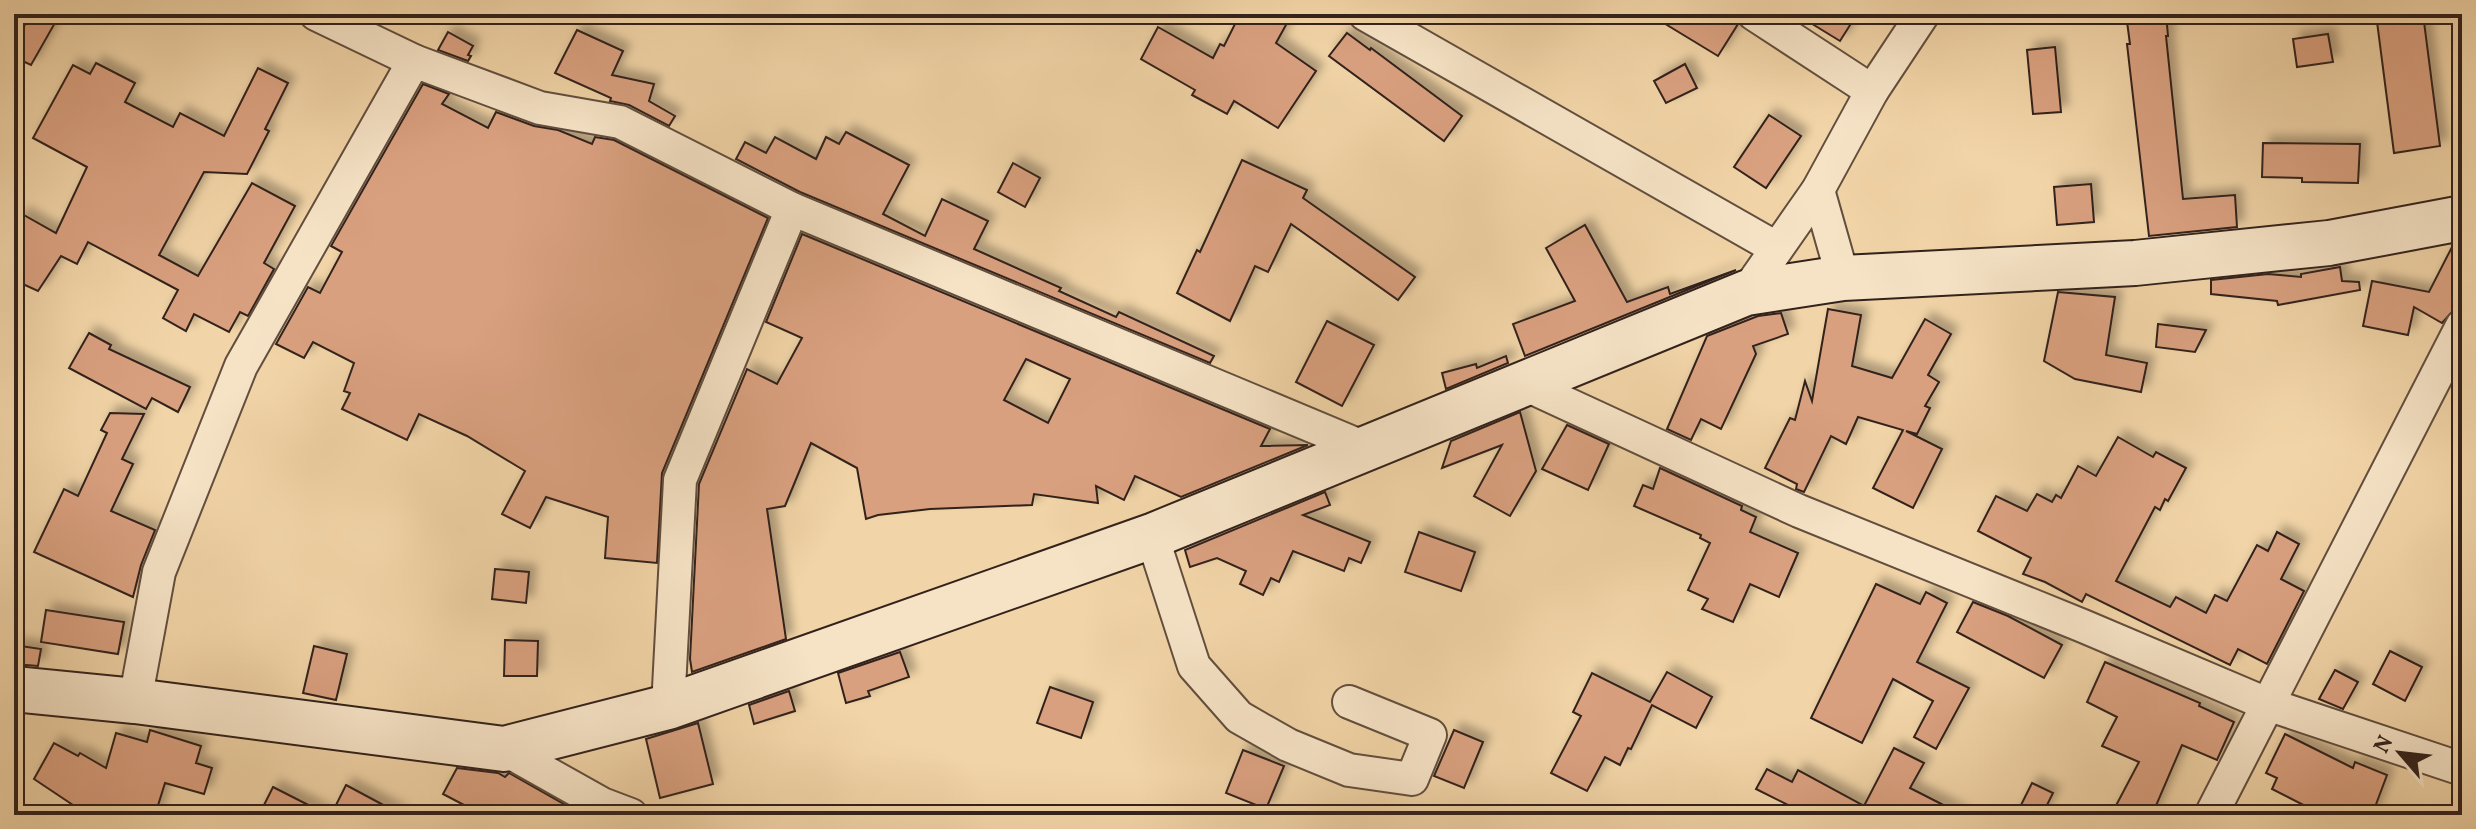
<svg xmlns="http://www.w3.org/2000/svg" width="2476" height="829" viewBox="0 0 2476 829" font-family="Vollkorn,serif">
<style>
.building{fill:#d9a07f;stroke:#33221b;stroke-width:2;fill-rule:evenodd;filter:url(#shadow)}
.lines{fill:none;stroke-linecap:round;stroke-linejoin:round}
.street-casing{stroke:#624e3e;stroke-width:36}
.secondary-casing{stroke:#33221b;stroke-width:48}
.street{stroke:#f6e3c6;stroke-width:32}
.secondary{stroke:#f6e3c6;stroke-width:44}
</style>
<defs>
<filter id="shadow"><feDropShadow dx="7" dy="-7" stdDeviation="4" flood-color="#0004"/></filter>
</defs>
<rect width="100%" height="100%" fill="#f1d4a7"/>
<filter id="stains"><feTurbulence type="fractalNoise" baseFrequency=".0025" numOctaves="4"/><feColorMatrix values="0 0 0 0 .2 0 0 0 0 .09 0 0 0 0 .02 0 0 0 .5 -.17"/></filter>
<radialGradient id="worn" r=".72"><stop offset=".6" stop-color="#630" stop-opacity="0"/><stop offset="1" stop-color="#630" stop-opacity=".3"/></radialGradient>
<!-- building -->
<g class="building">
<path d="M30 14H60L31 65 14 57V47Z"/>
<path d="M1240 14H1292L1276 43 1316 71 1278 128 1234 101 1227 114 1192 95 1195 90 1141 59 1158 27 1213 58 1220 44 1224 46Z"/>
<path d="M1649 14H1735L1738 24 1718 56Z"/>
<path d="M1796 14H1857L1840 41Z"/>
<path d="M2126 14H2166L2168 36H2166L2183 199 2235 195 2237 227 2149 236 2127 44H2130Z"/>
<path d="M2376 14H2423L2440 146 2394 153Z"/>
<path d="M577 30 623 51 612 75 654 84 649 101 675 116 669 126 629 105 610 101 611 98 555 73Z"/>
<path d="M448 32 473 46 468 55 471 56 468 61 438 50Z"/>
<path d="M1347 33 1370 50 1371 48 1462 116 1444 141 1329 56Z"/>
<path d="M2328 34 2333 62 2297 67 2293 39Z"/>
<path d="M2055 47 2061 112 2033 114 2027 50Z"/>
<path d="M96 63 135 83 125 102 173 127 180 113 224 136 258 68 288 83 265 129 269 131 247 174 204 172 159 255 198 276 252 183 295 206 264 263 274 269 248 316 240 312 229 332 194 314 186 331 163 318 178 290 88 242 77 264 61 256 38 291 14 280V228L22 214 56 233 87 167 33 138 73 65 90 74Z"/>
<path d="M1685 64 1697 88 1666 103 1654 81Z"/>
<path d="M423 84 449 94 442 104 488 128 496 112 534 126 558 130 592 144 595 137 614 140 768 218 662 473 657 563 605 558 608 517 546 497 530 528 502 514 525 471 467 436 419 414 407 440 342 409 350 393 344 391 354 363 313 342 304 358 276 344 308 287 320 293 342 252 331 246Z"/>
<path d="M1769 115 1801 136 1766 188 1734 167Z"/>
<path d="M846 132 909 165 883 214 925 236 942 199 988 221 974 249 1061 288 1059 291 1116 317 1119 312 1214 356 1210 363 800 192 736 159 745 142 766 153 775 137 816 159 826 137 839 144Z"/>
<path d="M2263 143 2360 144 2358 183 2302 182V178L2262 177Z"/>
<path d="M1242 160 1307 190 1303 198 1415 277 1398 300 1291 224 1268 272 1255 266 1230 321 1177 293 1197 250 1200 252Z"/>
<path d="M1013 163 1040 178 1025 207 998 192Z"/>
<path d="M2091 184 2094 222 2057 225 2054 187Z"/>
<path d="M1585 225 1627 302 1668 287 1670 294 1736 270 1525 356 1513 324 1575 301 1546 248Z"/>
<path d="M802 234 1270 429 1261 446 1308 445 1181 497 1135 476 1124 500 1096 486 1098 503 1034 494 1032 505 930 509 878 515 866 519 857 468 811 443 785 506 767 509 786 639 692 672 690 659 699 484 747 369 777 384 802 338 766 322ZM1026 359 1070 379 1048 423 1004 400Z"/>
<path d="M2462 243V301L2442 323 2414 307 2408 335 2363 326 2372 281 2429 292 2453 245Z"/>
<path d="M2340 267 2342 281 2359 282 2360 290 2278 305 2277 301 2211 294V280L2268 274 2301 277V274Z"/>
<path d="M2058 292 2115 297 2106 355 2147 363 2141 392 2075 379 2044 361Z"/>
<path d="M1828 309 1861 315 1852 366 1892 378 1925 319 1951 334 1928 375 1939 382 1925 406 1930 408 1917 434 1906 431 1942 449 1913 508 1873 488 1903 430 1858 417 1846 444 1831 436 1804 492 1796 489 1797 484 1765 468 1790 418 1795 420 1805 381 1812 401Z"/>
<path d="M1781 313 1788 334 1753 346 1756 354 1721 429 1701 419 1691 440 1667 429 1707 336 1758 316Z"/>
<path d="M1327 321 1374 345 1342 406 1296 382Z"/>
<path d="M2158 324 2206 330 2195 352 2156 347Z"/>
<path d="M89 333 111 345 109 349 190 387 178 412 152 398 146 409 69 368Z"/>
<path d="M1506 356 1508 363 1446 389 1442 373 1476 364 1477 368Z"/>
<path d="M1520 412 1536 471 1510 516 1474 496 1502 445 1442 468 1451 441Z"/>
<path d="M110 413 144 414 122 459 133 464 111 511 155 530 141 565 133 597 34 552 64 489 78 496 107 433 101 430Z"/>
<path d="M1567 425 1609 444 1588 490 1542 469Z"/>
<path d="M2118 437 2153 457 2156 452 2186 468 2168 501 2165 499 2160 510 2155 507 2116 581 2170 607 2176 597 2206 613 2215 595 2227 601 2257 545 2268 551 2277 532 2299 544 2281 579 2304 591 2267 664 2238 649 2230 665 2086 594 2082 602 2045 582 2023 574 2031 558 1978 531 1996 496 2027 511 2037 494 2052 502 2056 495 2061 498 2078 466 2096 476Z"/>
<path d="M1660 468 1742 506 1741 510 1756 517 1750 532 1798 553 1779 597 1750 584 1733 622 1702 609 1708 599 1688 590 1710 543 1700 538 1701 535 1634 506 1643 485 1653 489Z"/>
<path d="M1325 492 1330 505 1303 515 1370 542 1361 563 1349 558 1344 571 1293 551 1279 582 1271 578 1263 595 1240 584 1246 571 1217 558 1190 567 1185 550Z"/>
<path d="M1419 532 1475 552 1461 591 1405 572Z"/>
<path d="M495 569 529 572 526 603 492 599Z"/>
<path d="M1876 584 1920 604 1926 592 1947 603 1917 662 1969 688 1936 749 1914 737 1933 701 1893 679 1862 743 1811 718Z"/>
<path d="M1973 602 2008 616 2062 645 2044 678 1957 632Z"/>
<path d="M46 610 124 622 118 654 41 642Z"/>
<path d="M505 640 538 641 537 676H504Z"/>
<path d="M14 645 41 649 38 666 14 664Z"/>
<path d="M314 646 347 654 336 700 303 693Z"/>
<path d="M2390 651 2422 667 2405 701 2373 684Z"/>
<path d="M900 652 909 677 868 691 870 696 846 703 838 673Z"/>
<path d="M2105 662 2200 703 2199 706 2234 722 2217 760 2182 745 2152 815H2111L2139 762 2102 746 2117 717 2087 702Z"/>
<path d="M2335 670 2358 682 2343 709 2319 699Z"/>
<path d="M1667 672 1712 697 1696 728 1652 705 1631 749 1628 748 1620 765 1605 757 1587 791 1551 773 1581 716 1573 712 1592 673 1650 702Z"/>
<path d="M1050 687 1093 702 1081 738 1037 723Z"/>
<path d="M789 691 795 711 754 724 749 705Z"/>
<path d="M698 723 713 784 660 798 646 739Z"/>
<path d="M150 730 201 746 196 763 212 768 204 794 165 783 155 815H88L34 779 54 743 78 756 80 753 106 768 116 733 147 742Z"/>
<path d="M1454 730 1483 742 1464 788 1434 776Z"/>
<path d="M2285 734 2353 768 2355 762 2387 775 2372 815H2323L2272 789 2277 778 2266 773Z"/>
<path d="M1894 748 1924 763 1910 788 1963 815H1808L1756 789 1767 769 1792 782 1798 770 1864 806Z"/>
<path d="M1243 750 1284 766 1266 809 1226 793Z"/>
<path d="M457 768 498 773 505 777 509 773 583 815H483L443 794Z"/>
<path d="M2032 783 2053 793 2042 815H2016Z"/>
<path d="M346 785 402 815H347L334 809Z"/>
<path d="M273 787 328 815H259Z"/>
</g>
<g class="lines">
<!-- street casing -->
<g class="street-casing">
<g id="street">
<path d="M316 14 414 61"/>
<path d="M1365 14 1776 248"/>
<path d="M1754 14 1872 91"/>
<path d="M1818 190 1843 278"/>
<path d="M1746 293 1818 190 1872 91 1923 14"/>
<path d="M1524 384 1799 511 2083 626 2267 704 2462 769"/>
<path d="M1152 536 1194 666 1239 717 1288 745 1349 770 1412 779 1430 735 1349 702"/>
<path d="M135 701 159 572 241 366 414 61 540 108 620 122 792 209 1365 448"/>
<path d="M668 707 680 480 792 209"/>
<path d="M504 749 602 804 631 815"/>
<path d="M2211 815 2462 326"/>
</g>
</g>
<!-- secondary casing -->
<g class="secondary-casing">
<path id="secondary" d="M14 689 135 701 504 749 668 707 1152 536 1746 293 1843 278 2135 263 2329 243 2462 218"/>
</g>
<!-- street -->
<use href="#street" class="street"/>
<!-- secondary -->
<use href="#secondary" class="secondary"/>
</g>
<!-- margin -->
<rect width="2476" height="829" fill="none" stroke="#f1d4a7" stroke-width="48"/>
<rect x="16" y="16" width="2444" height="797" fill="none" stroke="#33221b" stroke-width="4"/>
<rect x="24" y="24" width="2428" height="781" fill="none" stroke="#33221b" stroke-width="2"/>
<!-- north arrow -->
<g transform="translate(2400 753) rotate(298)" stroke="#f6e3c6" stroke-width="6" paint-order="stroke">
<path d="M0-6L14 30L0 20L-14 30Z" fill="#33221b"/>
<text y="-12" font-size="22" font-weight="bold" text-anchor="middle" fill="#33221b">N</text>
</g>
<rect width="100%" height="100%" filter="url(#stains)"/>
<rect width="100%" height="100%" fill="url(#worn)"/>
</svg>
